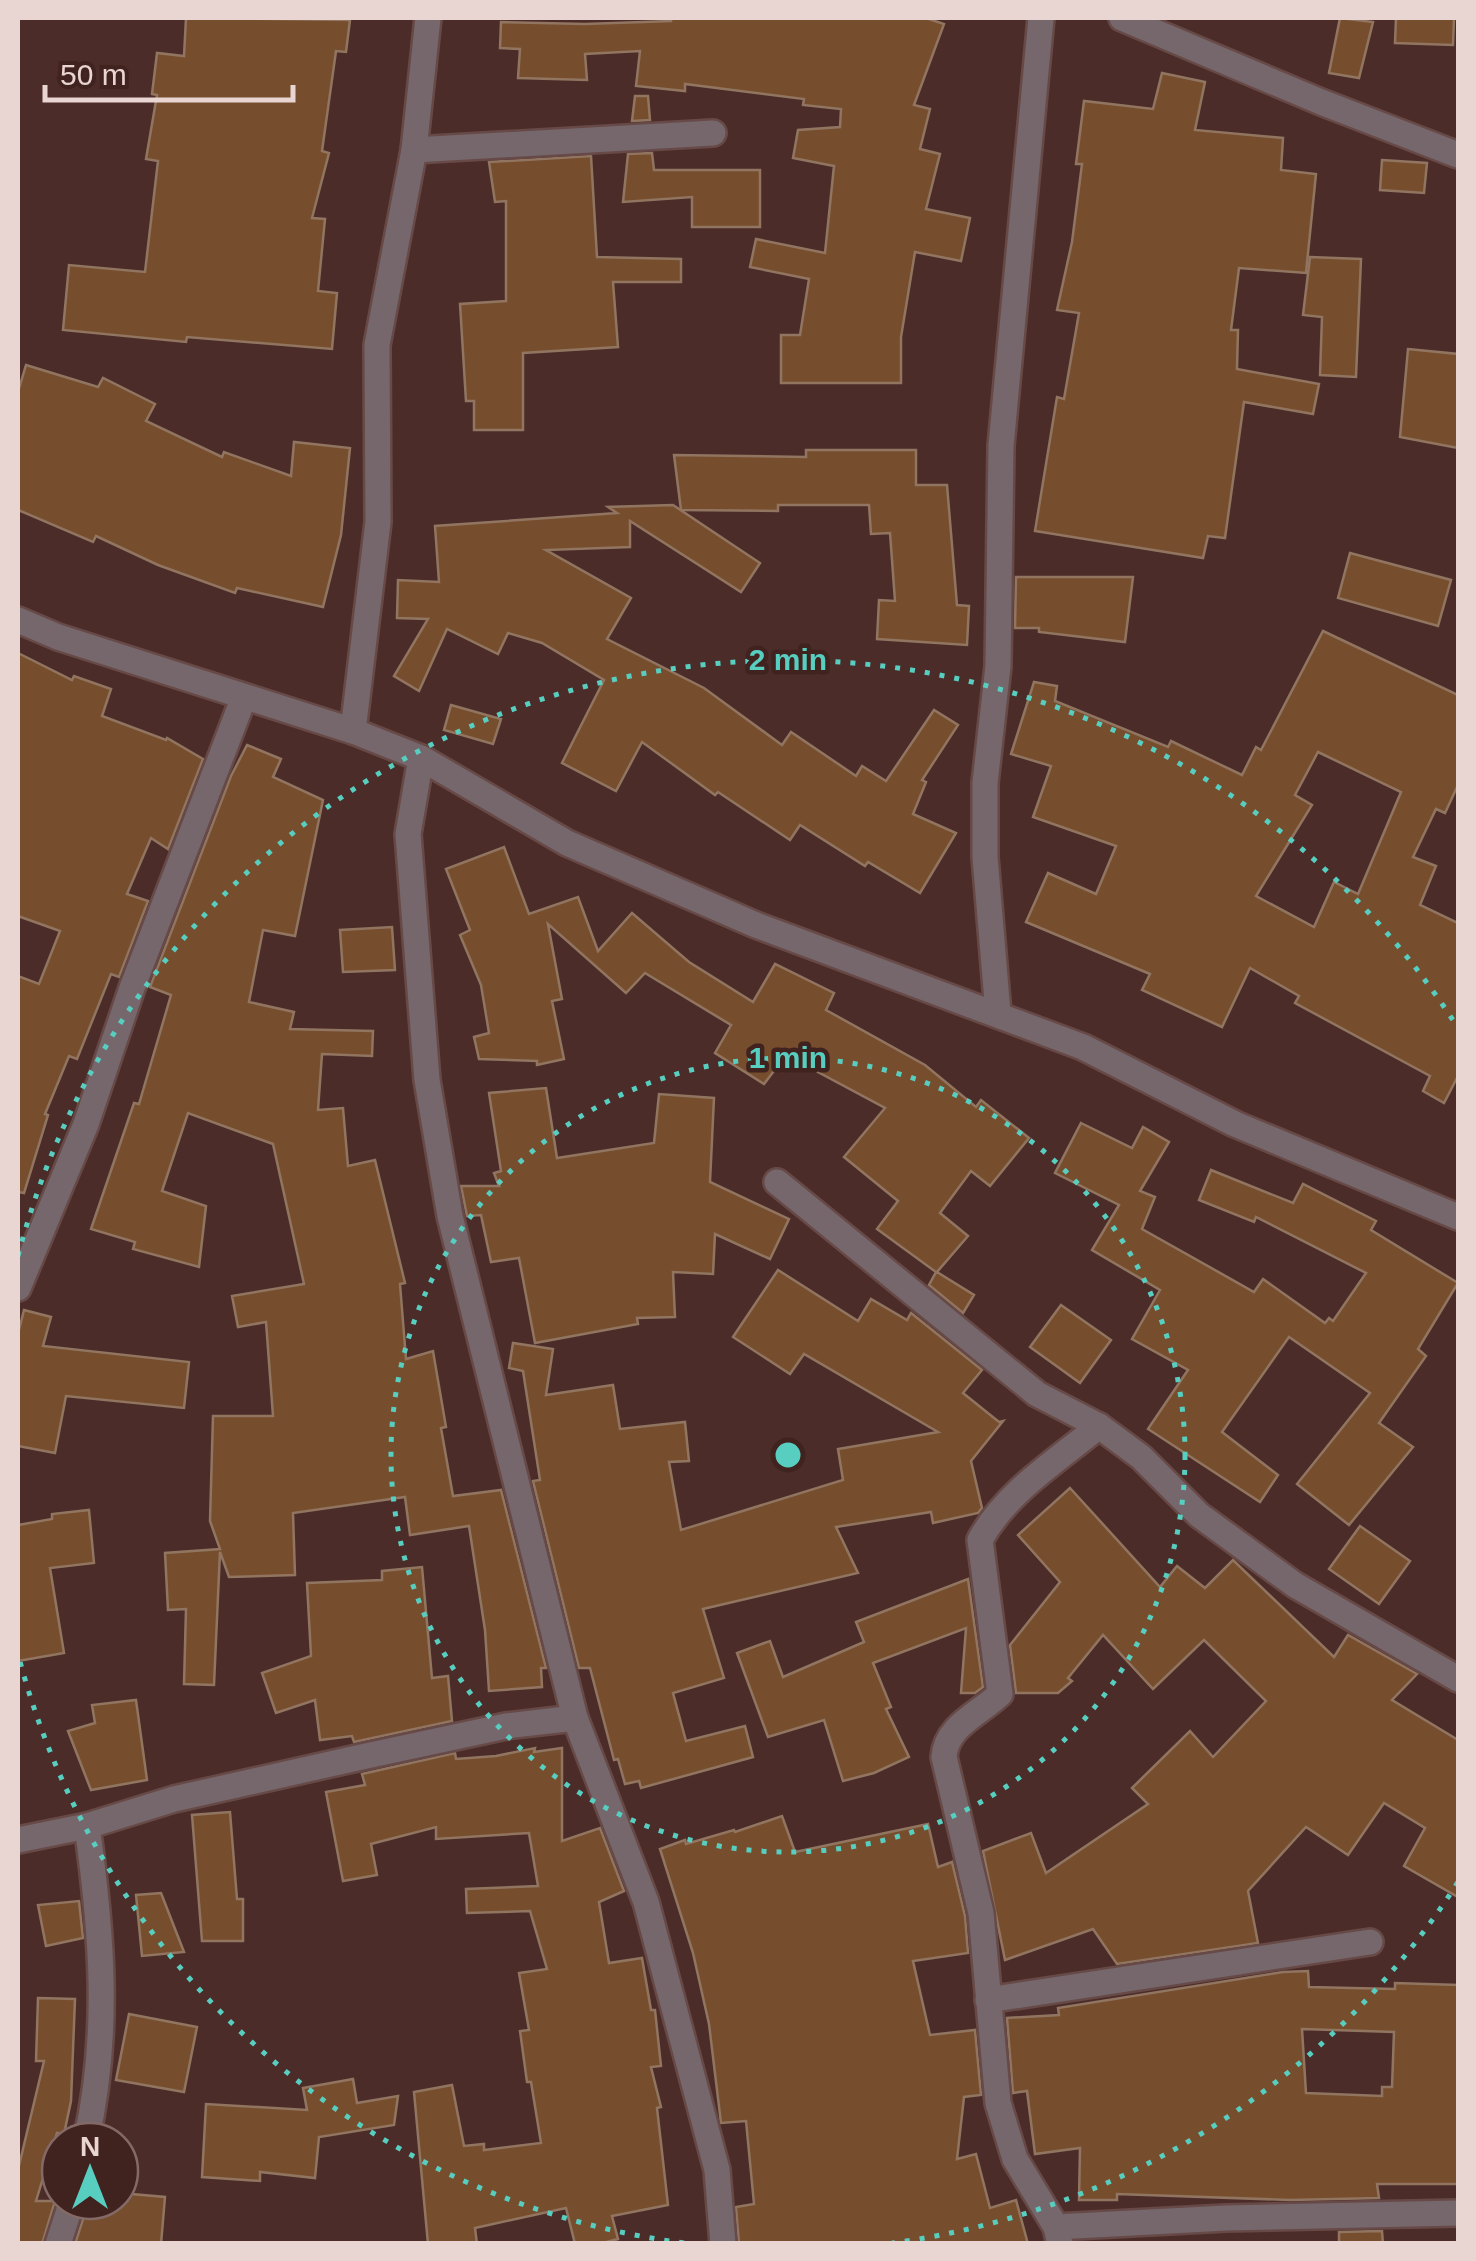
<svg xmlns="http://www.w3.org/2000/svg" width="1476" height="2261" viewBox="0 0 1476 2261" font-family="Arial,sans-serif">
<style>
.building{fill:#764e2e;stroke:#917560;stroke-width:2.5;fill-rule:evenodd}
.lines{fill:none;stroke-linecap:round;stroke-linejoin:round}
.minor-casing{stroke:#674a47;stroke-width:30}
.minor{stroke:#76676c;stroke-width:25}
.ring{fill:none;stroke:#58cec0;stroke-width:5;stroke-dasharray:5 10}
.centre{fill:#58cec0;stroke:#40221f;stroke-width:5}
.ring-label{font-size:30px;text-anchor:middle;font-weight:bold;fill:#58cec0;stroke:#40221f;stroke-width:9;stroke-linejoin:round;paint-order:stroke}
</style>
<rect width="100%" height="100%" fill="#4b2c28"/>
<!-- building -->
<g class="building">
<path d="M186 18 350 20 346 52 336 51 322 151 329 153 312 218 325 219 318 291 337 293 332 349 187 337 186 342 63 330 69 265 145 272 158 161 146 159 157 95 152 94 157 53 184 56Z"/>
<path d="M671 18H926L944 24 914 105 930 109 920 149 940 154 926 209 970 218 961 261 915 252 901 337V383H781V335H800L809 279 750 267 756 239 825 253 834 166 793 158 798 130 840 127 841 109 803 105 804 99 685 84V91L636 86 640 51 585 54 587 80 518 78 520 49 500 48 501 22 585 24 671 21Z"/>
<path d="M1340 18 1373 22 1359 78 1329 73Z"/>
<path d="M1396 18H1454L1453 45 1395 43Z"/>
<path d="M1162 73 1205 82 1195 130 1283 138 1281 170 1316 174 1306 273 1239 268 1231 330H1238L1237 369 1319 384 1313 414 1244 402 1225 538 1208 536 1203 558 1035 531 1057 397 1064 399 1079 313 1057 310 1072 242 1082 164H1076L1084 101 1153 109Z"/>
<path d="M635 96H648L650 120 632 121Z"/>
<path d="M652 153 654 170H760V227H692V197L623 202 628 154Z"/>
<path d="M591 156 597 257 681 259V282H613L618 347 523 353V430H474V401H466L460 304 506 301V201L495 202 489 162Z"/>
<path d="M1382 160 1427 163 1424 193 1380 190Z"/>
<path d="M1310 257 1361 259 1356 377 1320 375 1322 317 1303 315Z"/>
<path d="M1408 349 1458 354V448L1400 437Z"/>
<path d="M26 365 98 387 103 378 155 404 146 421 222 457 224 452 291 476 294 442 350 448 341 535 323 607 237 588 235 593 158 565 96 536 93 542 18 510V392Z"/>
<path d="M806 450H916V485H947L957 605 969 606 967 645 877 639 879 600 895 601 890 533 871 534 869 505H778V511L681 510 674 455 806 457Z"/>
<path d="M673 505 760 563 741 592 630 521V547L546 550 631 598 607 639 704 688 782 745 791 732 856 776 862 766 886 781 934 710 958 725 922 780 926 782 913 814 956 833 920 893 868 862 865 866 800 825 790 840 718 792 715 795 642 742 616 791 562 763 604 680 542 643 508 633 498 654 447 629 419 691 394 676 428 619 397 618 398 580 439 582 435 526 617 513 608 507Z"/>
<path d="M1350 553 1451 580 1438 626 1338 598Z"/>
<path d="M1016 577H1133L1125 642 1039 632V628H1015Z"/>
<path d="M1323 631 1458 695V785L1445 813 1436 809 1413 857 1436 866 1420 905 1458 923V1076L1444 1103 1423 1091 1430 1076 1295 1003 1299 996 1250 968 1222 1027 1142 990 1150 974 1026 922 1048 873 1096 894 1116 846 1033 817 1051 766 1011 754 1034 682 1057 686 1055 701 1168 747 1171 741 1242 775 1256 747 1261 750ZM1318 752 1401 792 1358 894 1334 882 1314 927 1256 896 1312 805 1295 795Z"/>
<path d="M18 653 72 680 74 676 111 689 102 716 166 740 167 738 203 759 168 849 151 838 127 894 148 901 119 977 111 974 77 1059 69 1056 45 1114 48 1115 24 1193 18 1192V976L39 984 60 931 18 916Z"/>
<path d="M451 705 501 719 493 744 444 730Z"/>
<path d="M247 745 281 759 273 777 323 800 295 936 263 930 249 1002 294 1012 290 1029 373 1031 372 1056 322 1054 318 1110 343 1108 348 1166 375 1160 405 1283 400 1284 406 1359 433 1351 446 1427 441 1428 453 1496 501 1490 546 1668H541L542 1687 489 1691 485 1630 469 1526 410 1535 405 1497 293 1513 295 1575 229 1577 220 1552 214 1685 184 1684 186 1609 168 1610 165 1553 220 1549 210 1521 213 1416H273L266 1322 238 1327 232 1296 304 1284 273 1144 188 1113 162 1191 206 1206 199 1267 133 1249 135 1242 91 1229 134 1103 139 1104 171 995 150 987 231 776Z"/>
<path d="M504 847 529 914 578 897 598 951 632 913 689 962 753 1002 775 964 834 993 826 1010 925 1065 976 1107 981 1100 1029 1138 990 1186 971 1171 940 1213 968 1236 937 1272 974 1295 963 1313 929 1285 936 1272 877 1229 898 1201 844 1157 885 1108 786 1055 764 1084 715 1053 731 1025 645 973 626 993 548 924 562 999 552 1001 564 1059 537 1065V1061L479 1059 474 1037 489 1033 481 985 460 935 470 930 446 869Z"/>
<path d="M392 927 395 970 343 972 340 930Z"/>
<path d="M546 1088 557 1158 654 1143 659 1094 714 1098 710 1182 789 1219 770 1259 715 1234 713 1274 673 1272 675 1317 637 1318 638 1324 535 1343 519 1258 491 1262 481 1215 467 1216 461 1186H499L494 1173 501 1171 489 1093Z"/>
<path d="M1081 1123 1132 1148 1143 1127 1169 1142 1140 1191 1155 1197 1142 1229 1254 1292 1263 1279 1325 1323 1329 1318 1333 1321 1366 1273 1256 1217 1254 1222 1199 1200 1211 1170 1293 1203 1303 1184 1376 1221 1371 1230 1458 1283 1418 1349 1426 1356 1379 1423 1413 1447 1349 1525 1297 1484 1370 1393 1289 1337 1222 1432 1278 1475 1260 1502 1148 1429 1188 1370 1132 1339 1160 1290 1092 1250 1119 1205 1055 1173Z"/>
<path d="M778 1270 858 1321 871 1299 907 1320 911 1313 982 1370 963 1393 999 1422 1003 1421 971 1461 982 1508 978 1513 933 1523 931 1512 836 1527 858 1573 703 1609 724 1678 673 1693 686 1741 745 1726 753 1757 641 1788 639 1781 625 1784 618 1759 614 1760 590 1668H579L533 1481 540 1480 523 1371 509 1368 513 1343 553 1349 546 1395 613 1385 620 1429 685 1422 689 1461 669 1462 681 1530 843 1480 838 1449 938 1432 804 1354 790 1374 733 1337Z"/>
<path d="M1061 1305 1111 1340 1080 1383 1030 1347Z"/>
<path d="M24 1310 51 1317 43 1346 189 1362 184 1408 66 1396 55 1453 18 1446V1334Z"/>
<path d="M1070 1488 1160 1587 1177 1566 1205 1588 1233 1560 1334 1657 1348 1635 1417 1674 1392 1700 1458 1740V1897L1404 1866 1425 1828 1384 1803 1348 1855 1306 1827 1248 1891 1258 1943 1117 1964 1093 1929 1005 1960 983 1851 1031 1833 1046 1873 1148 1804 1132 1788 1190 1731 1213 1757 1266 1701 1204 1640 1153 1689 1103 1635 1068 1678 1072 1681 1058 1693H1016L1010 1645 1060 1582 1018 1535Z"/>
<path d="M89 1510 94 1563 50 1568 64 1653 18 1661V1525L52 1519V1514Z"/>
<path d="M1360 1526 1410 1561 1379 1604 1329 1569Z"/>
<path d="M422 1567 432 1678 448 1676 452 1721 354 1742 352 1736 320 1740 315 1700 276 1713 262 1673 311 1656 307 1583 382 1580V1571Z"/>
<path d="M968 1579 983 1687 975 1693H961L966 1628 873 1663 891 1707 886 1709 909 1757 874 1773 843 1781 824 1720 768 1737 737 1653 770 1641 783 1677 864 1642 856 1622Z"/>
<path d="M136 1700 147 1780 91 1790 68 1731 95 1723 92 1705Z"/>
<path d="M535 1748 534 1752 562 1748V1841L600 1828 624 1891 599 1902 609 1963 642 1958 651 2010H655L661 2066 651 2067 661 2107 657 2108 668 2205 612 2216 618 2239 599 2244H575L566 2208 475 2228 477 2244H428L414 2092 452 2085 464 2146 484 2144V2150L541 2143 531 2082H527L520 2031 529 2030 519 1973 547 1969 530 1911 467 1913 466 1889 538 1886 529 1833 436 1839V1827L371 1844 377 1875 343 1881 326 1792 365 1785 362 1774 455 1753 456 1759 496 1756Z"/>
<path d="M230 1812 237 1899H243V1941H202L192 1815Z"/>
<path d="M782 1816 795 1852 928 1824 938 1867 952 1862 965 1916 968 1953 913 1961 930 2035 975 2030 981 2095 964 2097 957 2159 976 2154 990 2208 1016 2200 1028 2244H739L736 2207 754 2204 746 2121 721 2123 709 2024 693 1953 660 1849 685 1840 686 1844 734 1830 735 1832Z"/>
<path d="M161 1893 184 1952 142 1956 136 1895Z"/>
<path d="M79 1901 83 1938 46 1946 38 1905Z"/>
<path d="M1308 1971 1309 1987 1395 1989V1983L1458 1985V2184H1377L1379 2198 1290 2200 1117 2194V2200H1079L1080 2148 1035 2154 1027 2091 1013 2093 1007 2018 1059 2015 1058 2008 1283 1972ZM1302 2029 1394 2032 1392 2087H1382V2096L1306 2093Z"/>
<path d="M38 1998 75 1999 71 2101 64 2134 57 2133 36 2201H55L42 2244H18V2170L44 2061H36Z"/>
<path d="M129 2014 197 2027 184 2092 116 2080Z"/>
<path d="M353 2079 357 2103 398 2096 394 2125 319 2137 315 2178 260 2172V2181L202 2177 206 2104 307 2110 303 2088Z"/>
<path d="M120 2193 165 2197 161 2244H75L84 2216 90 2217 93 2201H120Z"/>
<path d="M1382 2231 1383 2244H1339V2232Z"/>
</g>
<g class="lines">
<!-- minor casing -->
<g class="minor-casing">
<g id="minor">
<path d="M1122 18 1321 102 1458 155"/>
<path d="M414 150 713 133"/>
<path d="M18 620 58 637 353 731 421 758 567 843 756 925 1083 1047 1235 1124 1458 1217"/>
<path d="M353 731 378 522 377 345 414 150 428 18"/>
<path d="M421 758 408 834 427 1080 450 1216 575 1718 646 1902 717 2170 723 2244"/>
<path d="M998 1013 985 857V783L998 666 1001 446 1041 18"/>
<path d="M777 1182 1037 1394 1099 1426 1141 1457 1199 1515 1295 1585 1458 1679"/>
<path d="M18 1288 86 1124 132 988 244 697"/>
<path d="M18 1840 87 1826 174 1799 366 1756 506 1726 575 1718"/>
<path d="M988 2000 1370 1942"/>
<path d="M86 2141C110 2035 102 1933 87 1826"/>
<path d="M1056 2227 1226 2218 1458 2213"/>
<path d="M58 2244 72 2201"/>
<path d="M1060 2244 1056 2227 1015 2159 998 2103 981 1913 944 1757C946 1726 979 1714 1000 1694L980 1540C1006 1492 1058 1460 1099 1426"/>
</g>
</g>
<!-- minor -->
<use href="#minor" class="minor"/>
</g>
<!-- distance rings -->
<g class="ring">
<circle cx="788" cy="1455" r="397"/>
<path d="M1458 1882A795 795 0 0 1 892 2243M684 2243A795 795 0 0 1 18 1654M18 1256A795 795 0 0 1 1458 1028"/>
</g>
<circle cx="788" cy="1455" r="15" class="centre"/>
<g class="ring-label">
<text x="788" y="670">2 min</text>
<text x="788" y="1068">1 min</text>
</g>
<!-- border -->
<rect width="1476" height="2261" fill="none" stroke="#e9d5d2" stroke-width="40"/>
<!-- north arrow -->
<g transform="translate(90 2171)"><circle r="48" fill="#40221f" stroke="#846a67" stroke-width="2.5"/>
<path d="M0-8L18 38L0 25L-18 38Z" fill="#58cec0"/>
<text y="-15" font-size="28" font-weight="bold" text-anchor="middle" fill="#e9d5d2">N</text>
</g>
<!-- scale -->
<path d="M45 85v15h248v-15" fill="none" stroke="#e9d5d2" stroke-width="5"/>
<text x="60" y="85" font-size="30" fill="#e9d5d2" stroke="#40221f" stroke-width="8" paint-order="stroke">50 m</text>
</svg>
